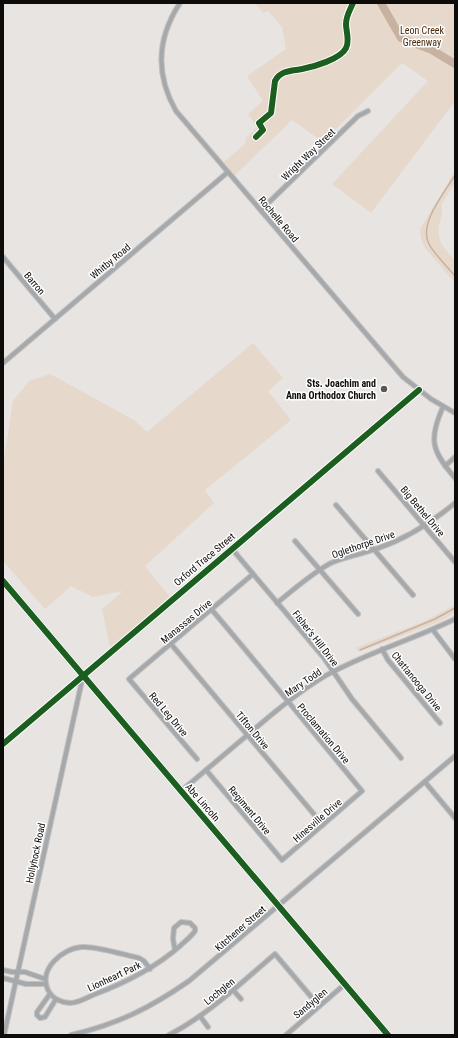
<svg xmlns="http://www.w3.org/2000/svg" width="458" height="1038" viewBox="0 0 458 1038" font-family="'Roboto Condensed',sans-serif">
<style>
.green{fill:#e7d8cc}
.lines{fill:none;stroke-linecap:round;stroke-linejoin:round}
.stream{stroke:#c7b1a0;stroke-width:1.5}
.river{stroke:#c7b1a0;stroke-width:8}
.street-casing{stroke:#c3c1c0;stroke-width:6}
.secondary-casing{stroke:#c3c1c0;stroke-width:8}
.street{stroke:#a6a9ac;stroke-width:4}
.secondary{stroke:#a6a8ab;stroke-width:5.5}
.cycleway-casing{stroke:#fff;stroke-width:8}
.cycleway{stroke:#1b5e20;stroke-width:6}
.poi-dot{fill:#5a5856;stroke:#fff;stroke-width:1.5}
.labels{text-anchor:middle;stroke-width:3;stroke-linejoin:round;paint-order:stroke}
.park-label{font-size:10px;fill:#48290a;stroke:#fff}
.street-label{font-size:10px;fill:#0e0c0a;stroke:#fff}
.poi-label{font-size:10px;font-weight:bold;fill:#0e0c0a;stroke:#fff;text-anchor:end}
</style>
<rect width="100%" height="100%" fill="#e7e4e2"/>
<!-- green -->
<g class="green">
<path d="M255 3H455V101L371 213 332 184 428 81 402 63 323 142 292 120 235 175 224 162 245 144 246 138 257 127 248 114 263 101 247 76 286 49 282 27 268 11 263 13Z"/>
<path d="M455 171V183L441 205C443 210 442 215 440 221 435 240 443 247 455 261V283L425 248 421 238 420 229Z"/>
<path d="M253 343 283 378 268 391 291 420 205 490 214 503 145 566 170 597 110 648 102 609 123 591 93 597 71 586 45 609 3 561V465L13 401 29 381 50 374 134 420 147 432Z"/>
<path d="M455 605V613L436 623 359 652 355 648 425 621Z"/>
</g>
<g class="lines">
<!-- stream -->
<g class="stream">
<path d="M455 175C445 192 418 224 429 244 434 254 448 267 455 276"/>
<path d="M360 650 435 619 455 608"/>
</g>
<!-- river -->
<path class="river" d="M381 3 401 38 432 50 455 64"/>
<!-- street casing -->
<g class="street-casing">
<g id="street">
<path d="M180 3C157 38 155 74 176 111L403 377 431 399 455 413"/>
<path d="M261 210 358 116 368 111"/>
<path d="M3 257 55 319"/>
<path d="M3 363 228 172"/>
<path d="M443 407C428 440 432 451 455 478"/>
<path d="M445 466 455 457"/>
<path d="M378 471 455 562"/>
<path d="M336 505 413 595"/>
<path d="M295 541 358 614"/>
<path d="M232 549 324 658 352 699 401 758"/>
<path d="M277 603C294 589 310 575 329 564 343 557 360 555 376 549 406 539 431 523 455 503"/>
<path d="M433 630 455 659"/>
<path d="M171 644 323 825"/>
<path d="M382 649 388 660 440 723"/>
<path d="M3 744 419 390"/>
<path d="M197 759 129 679 253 574"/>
<path d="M206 770 282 860 362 791C312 731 263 670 212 610"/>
<path d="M425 782 455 818"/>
<path d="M181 791C204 772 227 752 250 733 274 712 298 692 325 676 366 653 412 640 455 619"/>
<path d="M150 969 144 961 139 958C125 955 96 946 82 947 63 948 38 969 48 990 50 994 54 998 58 1000 62 1002 66 1003 70 1003 78 1003 86 998 93 995 125 983 154 969 180 946 185 941 191 937 195 931V928L190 923 181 922 174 928 173 939 175 950"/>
<path d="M3 970 12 972H25L45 979"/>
<path d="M3 978 26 984H46"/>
<path d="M233 990 241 999"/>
<path d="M50 994 37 1012V1015L40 1018 45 1017 56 999"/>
<path d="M200 1016 208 1027"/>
<path d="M4 1035 83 676"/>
<path d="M71 1035C118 1024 150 1008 189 981L455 756"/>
<path d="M169 1035C209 1014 241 983 275 954L319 1006"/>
<path d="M286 1035 345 984"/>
</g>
</g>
<!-- secondary casing -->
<g class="secondary-casing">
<path id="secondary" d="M3 581 388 1035"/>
</g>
<!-- street -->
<use href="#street" class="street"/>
<!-- secondary -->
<use href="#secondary" class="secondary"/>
<!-- cycleway casing -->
<g class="cycleway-casing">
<g id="cycleway">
<path d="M256 137 263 130 259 123 271 113 275 81C281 70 292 71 302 69 313 67 341 59 346 48 350 41 346 31 346 24 346 16 350 10 353 3"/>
<path d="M3 581 388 1035"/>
<path d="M3 744 419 390"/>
</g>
</g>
<!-- cycleway -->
<use href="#cycleway" class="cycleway"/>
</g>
<!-- markers -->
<circle class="poi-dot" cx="384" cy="389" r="4"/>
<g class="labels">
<!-- park labels -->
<g class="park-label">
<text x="422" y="34">Leon Creek<tspan x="422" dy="12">Greenway</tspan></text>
</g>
<!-- street labels -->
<g class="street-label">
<text transform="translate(308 154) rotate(-44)" y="4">Wright Way Street</text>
<text transform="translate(279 219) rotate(50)" y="4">Rochelle Road</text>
<text transform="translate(110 261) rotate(-40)" y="4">Whitby Road</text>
<text transform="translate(35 283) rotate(50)" y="4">Barron</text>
<text transform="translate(423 511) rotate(50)" y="4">Big Bethel Drive</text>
<text transform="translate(363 544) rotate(-19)" y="4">Oglethorpe Drive</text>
<text transform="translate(204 559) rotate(-40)" y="4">Oxford Trace Street</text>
<text transform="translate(186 621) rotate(-40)" y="4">Manassas Drive</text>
<text transform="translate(316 638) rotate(52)" y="4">Fisher's Hill Drive</text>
<text transform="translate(417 681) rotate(51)" y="4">Chattanooga Drive</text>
<text transform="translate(303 682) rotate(-34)" y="4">Mary Todd</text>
<text transform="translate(169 714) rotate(50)" y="4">Red Leg Drive</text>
<text transform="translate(253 730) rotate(50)" y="4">Tifton Drive</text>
<text transform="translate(324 733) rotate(50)" y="4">Proclamation Drive</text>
<text transform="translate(203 802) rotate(49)" y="4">Abe Lincoln</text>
<text transform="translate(250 810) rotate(50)" y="4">Regiment Drive</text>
<text transform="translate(317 820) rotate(-41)" y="4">Hinesville Drive</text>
<text transform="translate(35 853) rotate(-78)" y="4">Hollyhock Road</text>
<text transform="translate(240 928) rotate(-41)" y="4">Kitchener Street</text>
<text transform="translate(114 976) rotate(-25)" y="4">Lionheart Park</text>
<text transform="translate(219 991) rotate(-39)" y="4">Lochglen</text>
<text transform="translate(310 1003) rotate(-40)" y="4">Sandyglen</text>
</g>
<!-- poi labels -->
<g class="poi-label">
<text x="376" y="387">Sts. Joachim and<tspan x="376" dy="12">Anna Orthodox Church</tspan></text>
</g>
</g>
<!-- border -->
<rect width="458" height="1038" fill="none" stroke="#0e0c0a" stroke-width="8"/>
</svg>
